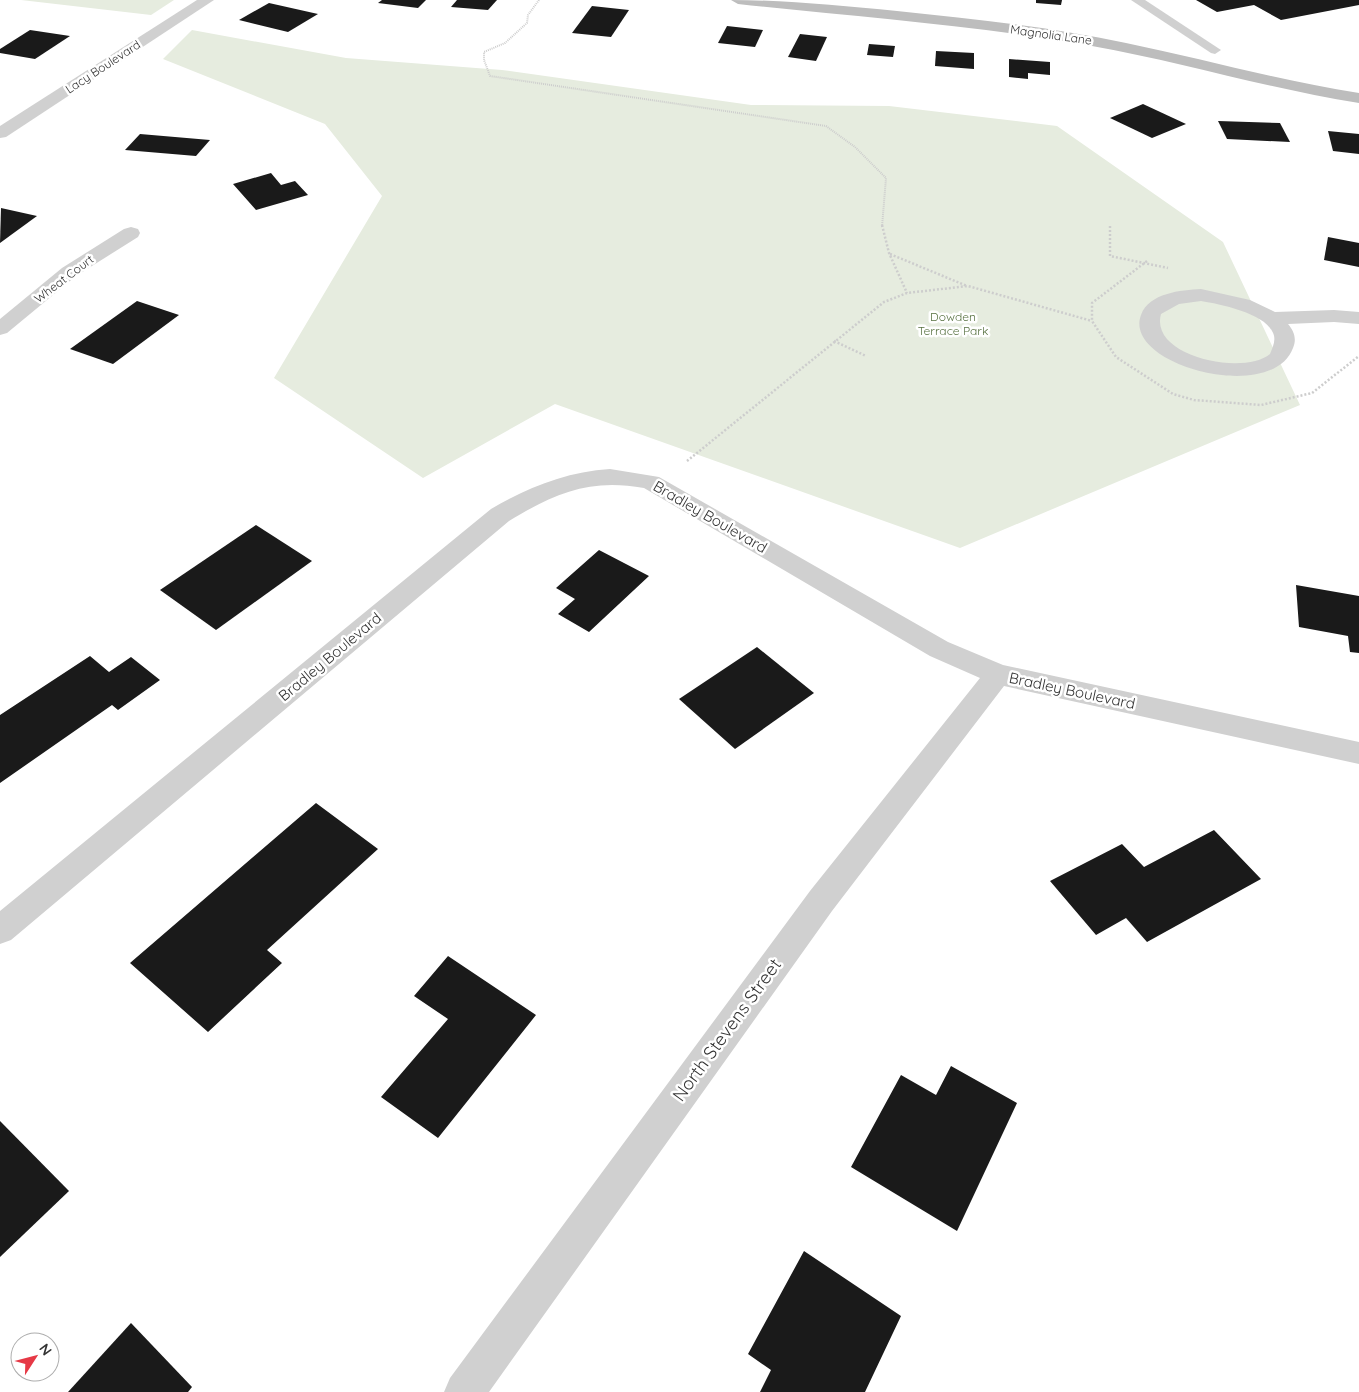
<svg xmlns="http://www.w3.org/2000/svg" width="1359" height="1392" viewBox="0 0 1359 1392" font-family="Quicksand,sans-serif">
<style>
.green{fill:#e6ecdf}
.building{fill:#1a1a1a}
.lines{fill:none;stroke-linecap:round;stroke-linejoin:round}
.path-far1{stroke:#cdcdcd;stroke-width:2;stroke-dasharray:1 1;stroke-linecap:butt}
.path{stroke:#cdcdcd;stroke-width:2.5;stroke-dasharray:2 2;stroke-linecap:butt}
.lane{fill:#d0d0d0;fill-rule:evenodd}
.street{fill:#d0d0d0;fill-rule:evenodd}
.secondary{fill:#bdbdbd;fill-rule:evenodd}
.labels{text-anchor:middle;stroke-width:5;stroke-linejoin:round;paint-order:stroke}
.far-street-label{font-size:12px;fill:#333;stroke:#fff}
.far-park-label{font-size:12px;fill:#56703f;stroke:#fff}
.street-label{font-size:15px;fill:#333;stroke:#fff}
.near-street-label{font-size:18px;fill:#333;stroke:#fff}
</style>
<rect width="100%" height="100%" fill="#fff"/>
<!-- green -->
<g class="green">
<path d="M21 0H174L151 15Z"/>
<path d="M192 30 346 58 502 70 751 105 889 106 1057 126 1223 242 1300 405 960 548 555 404 423 478 274 378 382 196 325 124 163 59Z"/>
</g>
<!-- building -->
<g class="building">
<path d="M382 0H426L418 8 378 3Z"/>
<path d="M457 0H497L488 10 451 7Z"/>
<path d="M1036 0H1062L1061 5 1036 3Z"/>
<path d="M1196 0H1359V5L1281 20 1254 5 1217 12Z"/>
<path d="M269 3 318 14 288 32 239 20Z"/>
<path d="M592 6 629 10 611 37 572 33Z"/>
<path d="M727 26 763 30 755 47 718 43Z"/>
<path d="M30 30 70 36 35 59 0 53V49Z"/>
<path d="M800 34 827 37 816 61 788 57Z"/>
<path d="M869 44 895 46 893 57 867 55Z"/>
<path d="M936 51 974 53V69L935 66Z"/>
<path d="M1009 59 1050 62V75L1028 73V79L1009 77Z"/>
<path d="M1143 104 1186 124 1152 138 1110 118Z"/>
<path d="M1218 121 1280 123 1290 142 1227 139Z"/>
<path d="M1328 131 1359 134V154L1333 151Z"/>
<path d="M140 134 210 140 196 156 125 150Z"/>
<path d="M271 173 281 185 295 181 308 195 256 210 233 184Z"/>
<path d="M1 208 37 216 0 243Z"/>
<path d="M1328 237 1359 243V267L1324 260Z"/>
<path d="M137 301 179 315 113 364 70 349Z"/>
<path d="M256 525 312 561 216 630 160 590Z"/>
<path d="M599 550 649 576 589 632 558 614 575 599 556 588Z"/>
<path d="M1296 585 1359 596V653L1350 652 1348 636 1299 627Z"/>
<path d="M757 647 814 693 735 749 679 699Z"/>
<path d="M90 656 109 672 131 657 160 680 118 710 112 705 0 783V715Z"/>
<path d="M316 803 378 849 267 950 282 963 208 1032 130 963Z"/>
<path d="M1214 830 1261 879 1147 942 1126 918 1096 935 1050 881 1122 844 1144 867Z"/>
<path d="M448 956 536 1015 438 1138 381 1097 448 1019 414 996Z"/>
<path d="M951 1066 1017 1103 957 1231 851 1167 901 1075 936 1095Z"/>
<path d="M0 1121 69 1191 0 1257Z"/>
<path d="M804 1251 901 1316 865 1392H760L771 1370 748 1354Z"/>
<path d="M131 1323 192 1387 188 1392H68Z"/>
</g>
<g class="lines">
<!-- path-far1 -->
<path class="path-far1" d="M539 0 528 15 527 23 505 43 484 52V60L490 76 826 126 855 147 886 178 882 227"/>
<!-- path -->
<g class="path">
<path d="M882 225 889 253 907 293"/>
<path d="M1110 226V256L1168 268"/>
<path d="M890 254 967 286"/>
<path d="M1147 261 1092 303V321L1116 357 1173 394 1194 400 1261 405 1312 393 1359 356"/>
<path d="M834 341 866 356"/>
<path d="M687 461 884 302 907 293 968 286 1092 321"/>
</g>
<!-- lane -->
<path class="lane" d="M1131 0H1145L1221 50 1215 54 1211 53Z"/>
<!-- street -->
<g class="street">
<path d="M197 0H214L6 137 0 138V126Z"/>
<path d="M131 227 138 229 140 233 138 237 76 276 7 333 0 335V319L62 268 124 229Z"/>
<path d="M1201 289 1250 300 1275 312 1334 310 1359 312V324L1334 322 1288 324C1294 331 1297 339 1293 348 1272 405 1122 365 1141 315 1149 293 1181 290 1201 289ZM1201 301C1220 304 1263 313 1272 331 1277 339 1273 346 1270 354 1244 376 1149 357 1161 314L1179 304Z"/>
<path d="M610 469 659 477 948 642 1003 665 1359 742V764L1004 686 832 911 489 1392H444L450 1378 810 891 980 678 930 656 644 488C590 478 555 493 509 521L11 940 0 944V911L491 509C529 487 566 472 610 469Z"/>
</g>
<!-- secondary -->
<path class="secondary" d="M731 0C787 0 841 6 897 11 974 19 1050 27 1126 43 1204 59 1280 81 1359 93V103C1269 89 1182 62 1092 46 975 25 856 17 738 4Z"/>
</g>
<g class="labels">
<!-- far-street labels -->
<g class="far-street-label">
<text transform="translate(1051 35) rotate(8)" y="4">Magnolia Lane</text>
<text transform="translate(103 67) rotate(-33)" y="4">Lacy Boulevard</text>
<text transform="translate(64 279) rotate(-37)" y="4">Wheat Court</text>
</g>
<!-- far-park labels -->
<g class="far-park-label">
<text x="953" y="321">Dowden<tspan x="953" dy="14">Terrace Park</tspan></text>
</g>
<!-- street labels -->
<g class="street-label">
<text transform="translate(710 517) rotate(30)" y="5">Bradley Boulevard</text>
<text transform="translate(330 657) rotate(-40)" y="5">Bradley Boulevard</text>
<text transform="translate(1072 691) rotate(12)" y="5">Bradley Boulevard</text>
</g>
<!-- near-street labels -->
<g class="near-street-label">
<text transform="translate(727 1030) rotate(-54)" y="6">North Stevens Street</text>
</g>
</g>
<!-- north arrow -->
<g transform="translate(35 1357) rotate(54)"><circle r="24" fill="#ffffff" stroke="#adadad"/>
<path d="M0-4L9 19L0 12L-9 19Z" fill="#e63946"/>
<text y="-8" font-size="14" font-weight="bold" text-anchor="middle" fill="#333333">N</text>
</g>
</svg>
